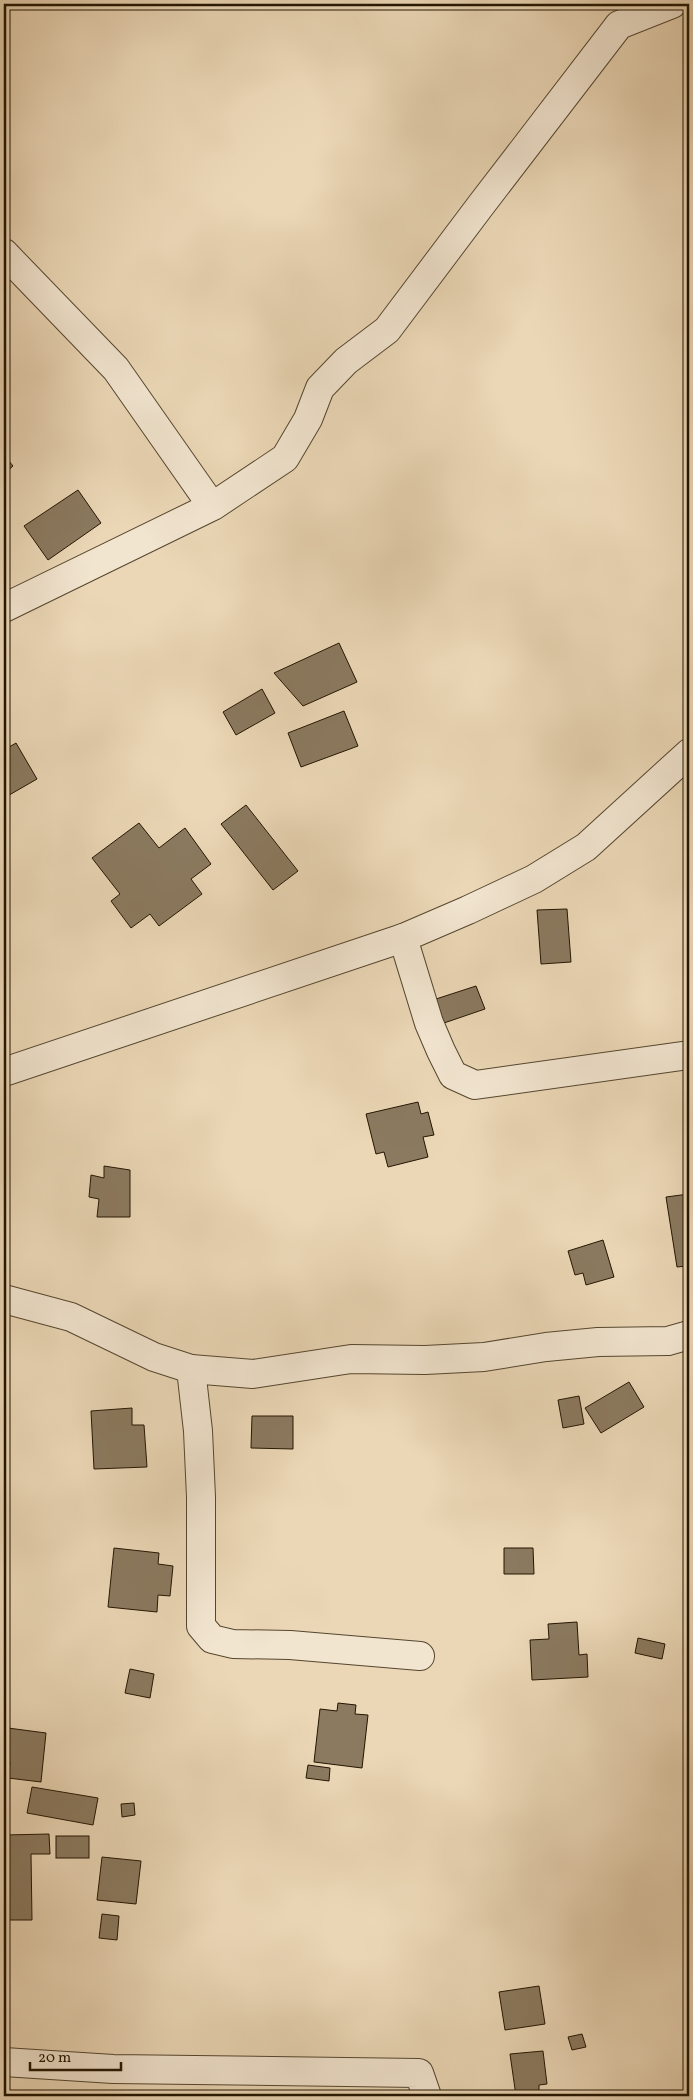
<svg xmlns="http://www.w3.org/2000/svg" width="693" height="2100" viewBox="0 0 693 2100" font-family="Vollkorn,serif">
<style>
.building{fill:#8b7a60;stroke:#231502}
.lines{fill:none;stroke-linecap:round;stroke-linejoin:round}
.minor-casing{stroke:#55462f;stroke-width:30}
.minor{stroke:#f2e5d0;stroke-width:28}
</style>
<rect width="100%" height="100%" fill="#ebd7b6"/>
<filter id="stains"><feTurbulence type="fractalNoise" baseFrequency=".004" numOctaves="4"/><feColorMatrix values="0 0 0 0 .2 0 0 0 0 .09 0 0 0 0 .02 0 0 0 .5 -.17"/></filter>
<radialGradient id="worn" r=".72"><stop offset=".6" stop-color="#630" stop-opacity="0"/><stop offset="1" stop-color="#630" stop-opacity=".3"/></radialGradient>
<!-- building -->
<g class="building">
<path d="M566 4H605L566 8Z"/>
<path d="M4 455 13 466 4 474Z"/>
<path d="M78 490 101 523 48 560 24 526Z"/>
<path d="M339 643 357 682 303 706 274 673Z"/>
<path d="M262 689 275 713 236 735 223 712Z"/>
<path d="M344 711 358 746 301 767 288 733Z"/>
<path d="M16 743 37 779 4 798V750Z"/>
<path d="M246 805 298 871 273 890 221 824Z"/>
<path d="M139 823 159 848 185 828 211 864 191 879 202 894 159 926 150 914 131 928 111 901 120 894 92 858Z"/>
<path d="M567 909 571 962 541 964 537 910Z"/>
<path d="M476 986 485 1009 444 1023 436 999Z"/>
<path d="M418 1102 421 1114 428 1112 434 1135 423 1137 428 1157 388 1167 384 1152 376 1154 366 1114Z"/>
<path d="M104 1166 130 1170V1217H97L99 1199 89 1197 91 1175 104 1178Z"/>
<path d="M686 1171H689V1279L687 1266 677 1267 666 1197 689 1194Z"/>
<path d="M603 1240 614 1277 586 1285 583 1273 575 1275 568 1251Z"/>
<path d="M629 1382 644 1407 601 1433 585 1408Z"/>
<path d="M579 1396 584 1424 563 1428 558 1400Z"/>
<path d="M132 1408V1425H144L147 1467 94 1469 91 1411Z"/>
<path d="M252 1416H293V1449L251 1448Z"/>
<path d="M114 1548 159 1553 158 1564 173 1566 170 1596 158 1595 157 1612 108 1607Z"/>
<path d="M504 1548H533L534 1574H504Z"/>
<path d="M577 1622 579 1655 587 1654 588 1677 532 1680 530 1640 549 1639 548 1624Z"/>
<path d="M638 1638 665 1644 662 1659 635 1653Z"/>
<path d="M130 1669 154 1674 150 1698 125 1693Z"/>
<path d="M338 1703 356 1705 355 1714 368 1715 362 1768 314 1762 320 1709 337 1711Z"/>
<path d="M8 1728 46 1733 41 1782 8 1778 10 1762H4V1743H7Z"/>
<path d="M308 1765 330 1768 329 1781 306 1778Z"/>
<path d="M32 1787 98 1798 93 1825 27 1813Z"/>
<path d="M134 1803 135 1815 122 1817 121 1804Z"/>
<path d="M49 1834 50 1854H31L32 1920H4V1835Z"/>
<rect x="56" y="1836" width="33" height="22"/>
<path d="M102 1857 141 1861 136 1904 97 1900Z"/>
<path d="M102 1914 119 1916 117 1940 99 1938Z"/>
<path d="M539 1986 545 2024 505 2030 499 1992Z"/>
<path d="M582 2034 586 2047 572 2050 568 2037Z"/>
<path d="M543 2051 547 2084 539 2085V2094L516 2096 510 2054Z"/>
</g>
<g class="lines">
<!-- minor casing -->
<g class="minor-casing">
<g id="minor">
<path d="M4 253 116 369 212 506"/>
<path d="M4 608 213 506 285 458 308 419 320 388 346 361 387 330 481 205 619 25 672 4"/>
<path d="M403 938 429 1023 441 1051 453 1075 475 1085 689 1055"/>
<path d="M4 1072 403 938 468 910 534 879 586 847 689 753"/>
<path d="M4 1299 71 1317 154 1357 191 1369 198 1431 201 1497V1626L212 1639 233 1644 290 1645 420 1656"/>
<path d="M191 1369 253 1374 351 1359 425 1360 484 1357 546 1347 598 1342 668 1341 689 1335"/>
<path d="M4 2062 113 2069 419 2073 427 2096"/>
</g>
</g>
<!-- minor -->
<use href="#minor" class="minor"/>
</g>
<!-- margin -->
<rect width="693" height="2100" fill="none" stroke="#ebd7b6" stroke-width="20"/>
<rect x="5" y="5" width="683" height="2090" fill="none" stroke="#231502" stroke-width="2.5"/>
<rect x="10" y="10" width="673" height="2080" fill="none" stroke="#231502"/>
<!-- scale -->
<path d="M30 2062v8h91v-8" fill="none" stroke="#231502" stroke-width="2.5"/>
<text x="38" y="2062" font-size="15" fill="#231502" stroke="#f2e5d0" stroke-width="4" paint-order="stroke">20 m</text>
<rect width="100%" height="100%" filter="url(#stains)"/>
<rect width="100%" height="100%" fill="url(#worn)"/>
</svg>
